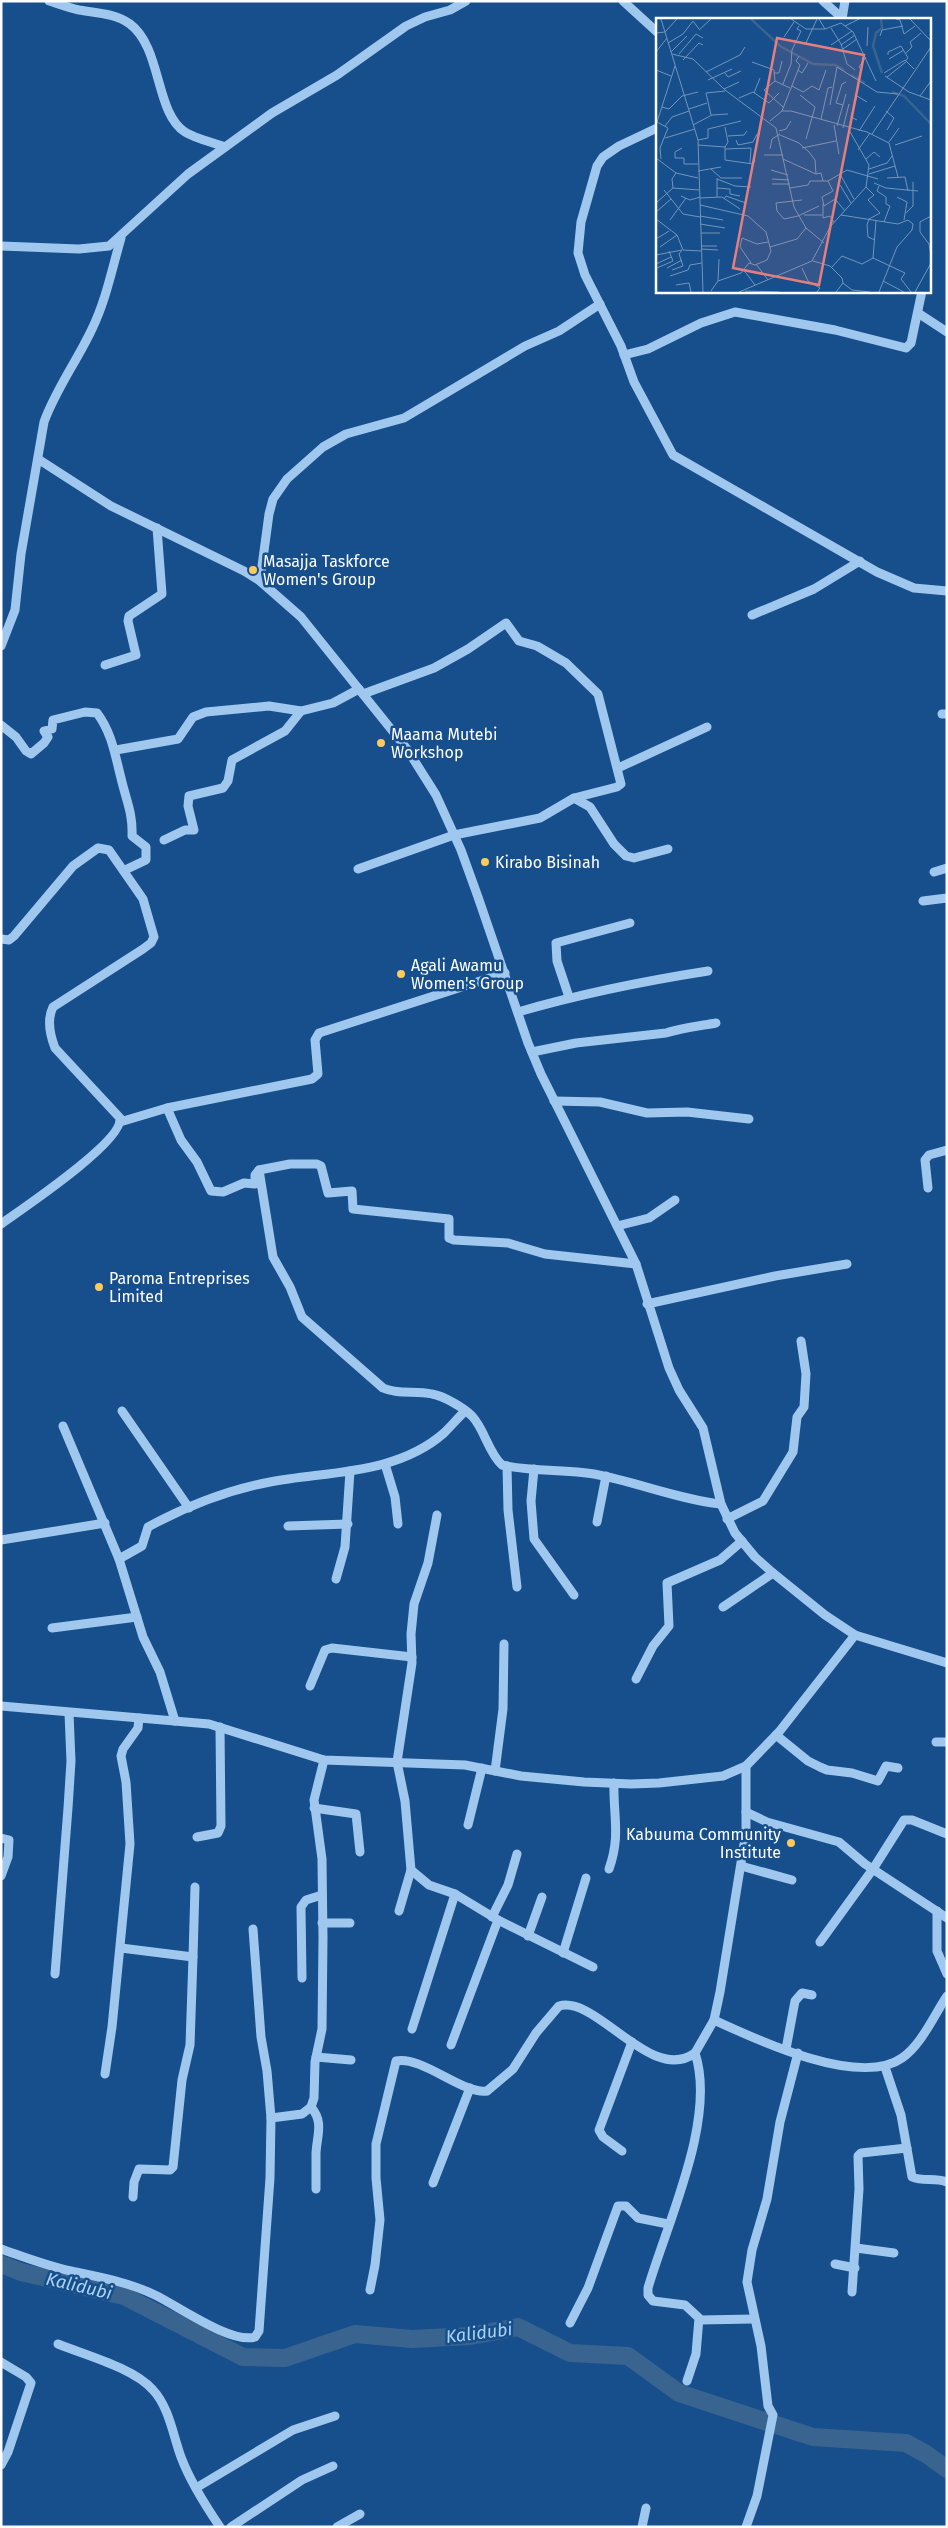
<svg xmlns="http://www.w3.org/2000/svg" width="948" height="2528" viewBox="0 0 948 2528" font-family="'Fira Sans',sans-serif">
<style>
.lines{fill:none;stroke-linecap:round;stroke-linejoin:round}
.river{stroke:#3a6490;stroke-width:18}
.minor{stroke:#a0c8ef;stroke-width:9}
.poi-dot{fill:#ffc95e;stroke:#164f8c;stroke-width:2}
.labels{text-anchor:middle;stroke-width:5;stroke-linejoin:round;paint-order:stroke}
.poi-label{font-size:16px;fill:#fff;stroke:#164f8c;text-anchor:start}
.water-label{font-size:18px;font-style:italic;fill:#acd2f6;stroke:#164f8c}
.inset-river{fill:none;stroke:#3a6490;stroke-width:2.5}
.inset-road{fill:none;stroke:#7395ba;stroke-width:1}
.view{fill:#e67e7e;fill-opacity:0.15;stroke:#e67e7e;stroke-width:2.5}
.inset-edge{fill:none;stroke:#fff;stroke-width:2.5}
</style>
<rect width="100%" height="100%" fill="#164f8c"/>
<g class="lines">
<!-- river -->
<path class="river" d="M1 2264 21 2272 124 2296 243 2357 285 2358 355 2334 412 2339 470 2336 518 2327 570 2353 628 2356 679 2393 813 2437 906 2443 926 2454 947 2469"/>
<!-- minor -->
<g class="minor">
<path d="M49 1C59 4 69 8 79 10 96 13 115 13 130 24 162 48 155 113 185 132 196 139 212 142 225 147"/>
<path d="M623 1 657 32"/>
<path d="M823 1 842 18"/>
<path d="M842 19 845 1"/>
<path d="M657 128 619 146 603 157 597 166 581 222 578 253 585 275 621 346 634 382 673 455 877 572 914 588 947 591"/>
<path d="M1 246 79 249 109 246 188 174 272 113 337 75 406 26 425 17 450 10 466 1"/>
<path d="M918 313 947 332"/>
<path d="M624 355 648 349 701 323 735 312 835 330 906 348 911 343 922 291"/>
<path d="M38 459 111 506 244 571 260 581 301 617 407 749 436 795 461 850 478 897 528 1043 541 1074 636 1264 669 1368 679 1390 703 1428 721 1504 735 1533 755 1557 773 1573 825 1615 855 1635 947 1663"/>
<path d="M260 581 269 514 273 499 287 479 323 447 346 434 404 418 525 346 559 331 600 304"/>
<path d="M752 615 814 589 860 561"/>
<path d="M1 646 15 610 21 554 44 422C56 389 77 361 92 329 106 300 112 269 121 238"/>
<path d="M105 665 136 655 128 621 129 616 162 594 157 528"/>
<path d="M942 714H947"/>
<path d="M1 725 16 737 26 751 31 754 44 743 48 737 44 731 52 729 53 720 85 712 97 713C112 733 115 755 121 778 126 800 133 813 132 836L146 847V860L125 870"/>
<path d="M116 750 178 739 193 717 206 712 269 706 301 711 333 703 359 689"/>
<path d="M618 768 707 727"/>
<path d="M574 798 590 807 614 844 626 856 634 858 668 849"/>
<path d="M164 840 185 830H194L188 806 189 796 223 788 228 781 232 760 285 731 301 711"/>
<path d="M358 869 454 835 540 818 574 798 617 787 621 784 598 694 566 663 537 646 519 641 506 623 468 649 434 668 363 694"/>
<path d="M934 872 947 868"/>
<path d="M923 901 947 898"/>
<path d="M1 939 9 940 14 936 73 866 98 848 109 850 143 899 154 937 151 943 143 949 53 1007C47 1019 50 1035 55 1048L120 1118C124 1141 22 1209 1 1224"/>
<path d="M569 997 557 961 556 943 630 923"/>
<path d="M518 1012C580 994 644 981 708 971"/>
<path d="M532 1052 576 1043 666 1033C682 1028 699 1026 716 1023"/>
<path d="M554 1101 600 1102 647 1113 687 1112 749 1119"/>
<path d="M167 1108 181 1140 197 1162 211 1191 223 1192 244 1183 255 1184V1175L259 1170 273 1257 290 1287 302 1317 383 1388C398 1395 416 1390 432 1394 444 1396 464 1408 472 1416 485 1430 488 1452 502 1465 532 1472 564 1469 594 1474 637 1482 677 1499 721 1504"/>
<path d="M120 1122 167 1108 312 1079 318 1074 315 1040 319 1033 505 973"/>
<path d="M259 1170 290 1164H317L321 1166 328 1193 352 1191 353 1209 449 1219V1238L454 1240 508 1243 545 1254 636 1264"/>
<path d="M928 1188 925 1160 929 1155 947 1150"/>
<path d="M617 1226 649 1218 675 1200"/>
<path d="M647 1304 775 1276 847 1264"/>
<path d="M122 1411 189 1508"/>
<path d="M63 1426 119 1559 143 1637 160 1672 175 1721"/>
<path d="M385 1464 395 1497 398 1524"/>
<path d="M507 1466 508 1510 517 1587"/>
<path d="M534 1469 531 1501 534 1539 574 1595"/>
<path d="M437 1515 428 1563 414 1604 411 1634 412 1663 397 1762 405 1801 411 1870 429 1885 455 1894 498 1920 593 1967"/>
<path d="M727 1519 763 1501 793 1452 797 1417 804 1407 806 1374 801 1341"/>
<path d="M597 1522 606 1476"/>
<path d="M288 1526 348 1524"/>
<path d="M1 1540 105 1523"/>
<path d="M119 1559 142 1546 148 1527C185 1507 228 1490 270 1482 328 1471 396 1475 444 1433 451 1426 458 1418 465 1411"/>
<path d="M336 1579 345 1547 350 1471"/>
<path d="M723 1607 773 1573"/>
<path d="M52 1628 137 1617"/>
<path d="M636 1679 653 1646 669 1626 667 1583 720 1560 742 1541"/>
<path d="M310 1686 325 1650 332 1648 412 1657"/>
<path d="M1 1706 209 1724 324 1760 465 1765 521 1776 584 1782 631 1784 659 1783 723 1776 746 1766 779 1732 855 1635"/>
<path d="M776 1735 808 1761 820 1767 827 1770 852 1773 878 1781 886 1766 898 1768"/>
<path d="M936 1742H947"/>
<path d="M495 1771 503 1709 504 1644"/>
<path d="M314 1808 356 1814 360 1852"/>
<path d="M746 1812 767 1822 839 1842 865 1864 947 1918"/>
<path d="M468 1825 482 1768"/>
<path d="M197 1837 218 1833 221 1826 220 1727"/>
<path d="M1 1838 9 1840 8 1857 1 1876"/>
<path d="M741 1866 792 1880"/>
<path d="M609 1869C621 1835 613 1816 614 1783"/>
<path d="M399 1911 411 1870"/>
<path d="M937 1911V1951L947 1974"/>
<path d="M492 1917 508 1885 517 1854"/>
<path d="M322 1923H350"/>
<path d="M528 1936 542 1897"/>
<path d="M820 1942 873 1869 904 1820H912L947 1834"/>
<path d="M121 1948 193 1957 190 2045 182 2080 173 2167 170 2170 139 2169 134 2182 133 2197"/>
<path d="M563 1953 586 1878"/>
<path d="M193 1957 195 1887"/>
<path d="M55 1974 68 1808 71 1761 69 1713"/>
<path d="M302 1978 301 1907 306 1900 322 1895"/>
<path d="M714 2020C757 2040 860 2088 902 2058 922 2044 934 2015 947 1996"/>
<path d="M412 2029 455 1894"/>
<path d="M451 2045 498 1920"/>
<path d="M786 2049 795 2001 802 1993 812 1995"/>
<path d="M316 2057 351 2060"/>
<path d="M885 2067 901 2115 912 2177C923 2182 935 2177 947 2182"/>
<path d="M105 2074 112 2027 130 1844 126 1782 121 1756 123 1749 138 1728 139 1718"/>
<path d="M311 2107C324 2122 317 2135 316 2153 316 2165 316 2177 316 2189"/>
<path d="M271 2118 302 2114 311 2107 314 2098 315 2062 322 2029 323 1938 322 1859 314 1800 324 1760"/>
<path d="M622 2151 603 2137 599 2130 632 2042"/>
<path d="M433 2183 470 2088"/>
<path d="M856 2248 894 2253"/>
<path d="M1 2249C24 2257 47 2266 71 2271 99 2277 128 2282 155 2295 178 2306 231 2344 255 2337L259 2331 270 2178 271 2118 267 2071 261 2037 253 1929"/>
<path d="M835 2264 855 2268"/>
<path d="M370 2290 375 2265 380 2220 376 2178V2144L396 2061C421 2055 464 2095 487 2091L513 2069 536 2033 559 2006C597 1995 651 2085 695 2053"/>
<path d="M852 2292 859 2189 858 2156 861 2153 907 2148"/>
<path d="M700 2320 754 2319"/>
<path d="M570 2323 588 2288 618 2206H626L638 2218 668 2224"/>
<path d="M58 2344C85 2355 134 2368 153 2390 169 2407 173 2435 181 2457 190 2481 205 2505 220 2527"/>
<path d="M1 2362 26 2377 31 2383 8 2452 1 2465"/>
<path d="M687 2381 696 2354 699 2318 685 2305 653 2301 648 2295V2288C667 2223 717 2119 695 2053L714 2020 720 1992 746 1832V1766"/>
<path d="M196 2488 293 2430 335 2416"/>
<path d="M231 2527 302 2480 333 2466"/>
<path d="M337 2527 360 2514"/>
<path d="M642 2527 646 2508"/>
<path d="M746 2527 757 2496 773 2415 768 2406 761 2346 747 2282 752 2250 767 2199 780 2122 798 2053"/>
</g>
</g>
<!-- markers -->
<g class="poi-dot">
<circle cx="253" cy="570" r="5"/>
<circle cx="381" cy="743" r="5"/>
<circle cx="485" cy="862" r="5"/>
<circle cx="401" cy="974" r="5"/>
<circle cx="99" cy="1287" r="5"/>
<circle cx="791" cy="1843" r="5"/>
</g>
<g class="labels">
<!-- poi labels -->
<g class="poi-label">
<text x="263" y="567">Masajja Taskforce<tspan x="263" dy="18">Women's Group</tspan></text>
<text x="391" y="740">Maama Mutebi<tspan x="391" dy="18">Workshop</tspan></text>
<text x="495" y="868">Kirabo Bisinah</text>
<text x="411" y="971">Agali Awamu<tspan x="411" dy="18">Women's Group</tspan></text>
<text x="109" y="1284">Paroma Entreprises<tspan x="109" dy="18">Limited</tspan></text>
<text x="781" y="1840" text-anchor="end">Kabuuma Community<tspan x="781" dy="18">Institute</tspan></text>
</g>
<!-- water labels -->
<g class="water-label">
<text transform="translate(79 2286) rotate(13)" y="6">Kalidubi</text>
<text transform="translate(479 2333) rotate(-7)" y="6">Kalidubi</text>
</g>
</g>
<!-- overview -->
<g transform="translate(656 18)">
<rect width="275" height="275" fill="#164f8c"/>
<path class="inset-river" d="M95 1 124 28 157 46 179 47 188 52M225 1 226 10 220 15 217 28 226 55M195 57 209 65M236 74 248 78 275 106"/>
<path class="inset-road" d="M5 1 42 122 47 274M135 1 150 11H169M163 1 169 11 185 5 197 14 220 63M240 1 244 2 248 16 259 8M254 1 275 23M189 8 203 1M175 10 185 26 191 46 199 52M43 12 55 1M0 15 9 14 21 1M224 18 226 12 247 8M128 19 138 4M12 25 27 16 37 3 43 11M149 27 161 1M175 27 196 13M185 27 199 17M211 28 212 9M187 31 201 21M0 34 11 20M15 34 31 18M250 35 256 29 254 24 265 15M16 36 37 41 69 72 120 110 138 189 150 210 168 225M23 36 40 16 47 20M232 37V34L245 28 252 40 250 42M233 41 248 32M27 42 43 25 47 27M96 44 118 52 119 63M0 52 15 58M142 52 146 55 152 45M206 53 203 49 210 39M50 54 84 37 89 29M69 55 72 59 85 53M118 55H123L126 43M228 55 249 42 258 51M229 58 253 74 275 82M231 59 251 43M52 62 76 51M127 66 135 46 136 32 145 13 141 11 143 8M136 68 147 74 156 68 163 72 170 52M68 71 83 64M98 75 104 60M144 77 159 89 150 121M264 78 275 63M83 80 97 74 113 85 123 75M174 87 181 49 221 74 242 76M187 87 180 85 186 66 190 64M6 89 13 91 26 78 42 74M127 89 108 72 119 63 134 70M33 91 51 85M126 93 144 47 140 43 143 38M230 93 238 100 231 112M55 97 50 75 69 73M165 101 172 70 176 69M201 102 195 99 201 78 211 84M114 103 126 93H135L211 114 233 125 242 159M37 107 56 97 72 96M178 107 183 136M9 108 16 99 33 93M181 108 190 76M187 110 193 86M123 113 130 111 135 103M203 113 219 88M216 116 275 29M124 117 143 125 153 134 159 142 160 156 165 155 167 163M72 118 88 117 91 113M9 120 39 111M42 122 52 120V111L85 103M80 122 82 127 97 124 101 116M233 124 243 110M42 127 69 129 72 124 69 109M239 127 266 118M69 129V142L97 146 99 142M26 130 19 134V140H28V146H42M146 130 180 123M69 131 95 130 94 145M114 131 116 121 124 116M202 132 214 115M108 137H127M0 140 20 155 42 160M5 141 4 130 12 110 1 104 19 48M127 141 160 156M210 141 218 134 224 139M55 151 65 160H86M213 151 231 145 236 138M115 152 132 157M42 153 65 149M184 156 198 181M213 156 239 148M61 160V179M231 160 249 159 252 173M61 161 79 168 95 169M116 161 133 162M172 163 177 173 166 179 168 188 179 181 189 193M218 165 230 170 262 173M116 166H134M184 167 195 185M223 168 221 173 230 179V186L234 188 228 204M210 169 218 177 212 182 224 195 213 201 211 207 212 219 219 222M17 170 16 161 20 155M61 170 74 171V176L84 178M134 170 152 167 154 163H172L191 152 222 161M8 172 27 196 44 199M25 178 34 182 44 179M241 179 251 184 248 202M44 180 66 179 84 191M68 181 70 178 90 185M0 185 17 170 43 172M167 186V200L174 198 178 204M44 187 92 198 110 214 115 233 111 242 99 247 93 245 85 255 62 263 55 273M0 194 15 181M250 195 257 188V164M148 197H166M185 197 242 206 252 202 257 206 256 212 241 229 223 274M44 198 67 202M142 198 128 201 121 193 120 185 146 182M142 198 163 188M275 198 264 204V214L273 226 275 237M0 201 21 217 27 232 45 233M14 202 30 180M44 206 69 210M45 215H64M0 221 13 213M45 228H61M4 229 21 217M114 229 141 221 150 210M45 231 62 232M0 237 26 232M217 240 249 255 245 261 255 274M157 243 174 248 186 260 187 265 180 274M95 245 84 229 86 220 101 226 112 224M0 246 15 239M100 246 112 262M176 249 186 238 206 246 217 240 220 203M1 250 17 243 13 233M11 250 26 242M146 250 152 263 164 270 161 274M87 251 99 267M16 252 27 248 23 236 26 232M14 258 32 252 34 247 46 245M62 263 63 241M227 263 248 274M187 265 196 272 214 274M20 267 33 265 35 274M89 273 123 274M83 274 156 243 174 209 210 169 213 147 193 112M259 274 275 245"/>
<path class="view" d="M121 20 208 37 163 267 77 250Z"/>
<rect width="275" height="275" class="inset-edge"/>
</g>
<!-- border -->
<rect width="948" height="2528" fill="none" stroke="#ffffff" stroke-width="5"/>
</svg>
